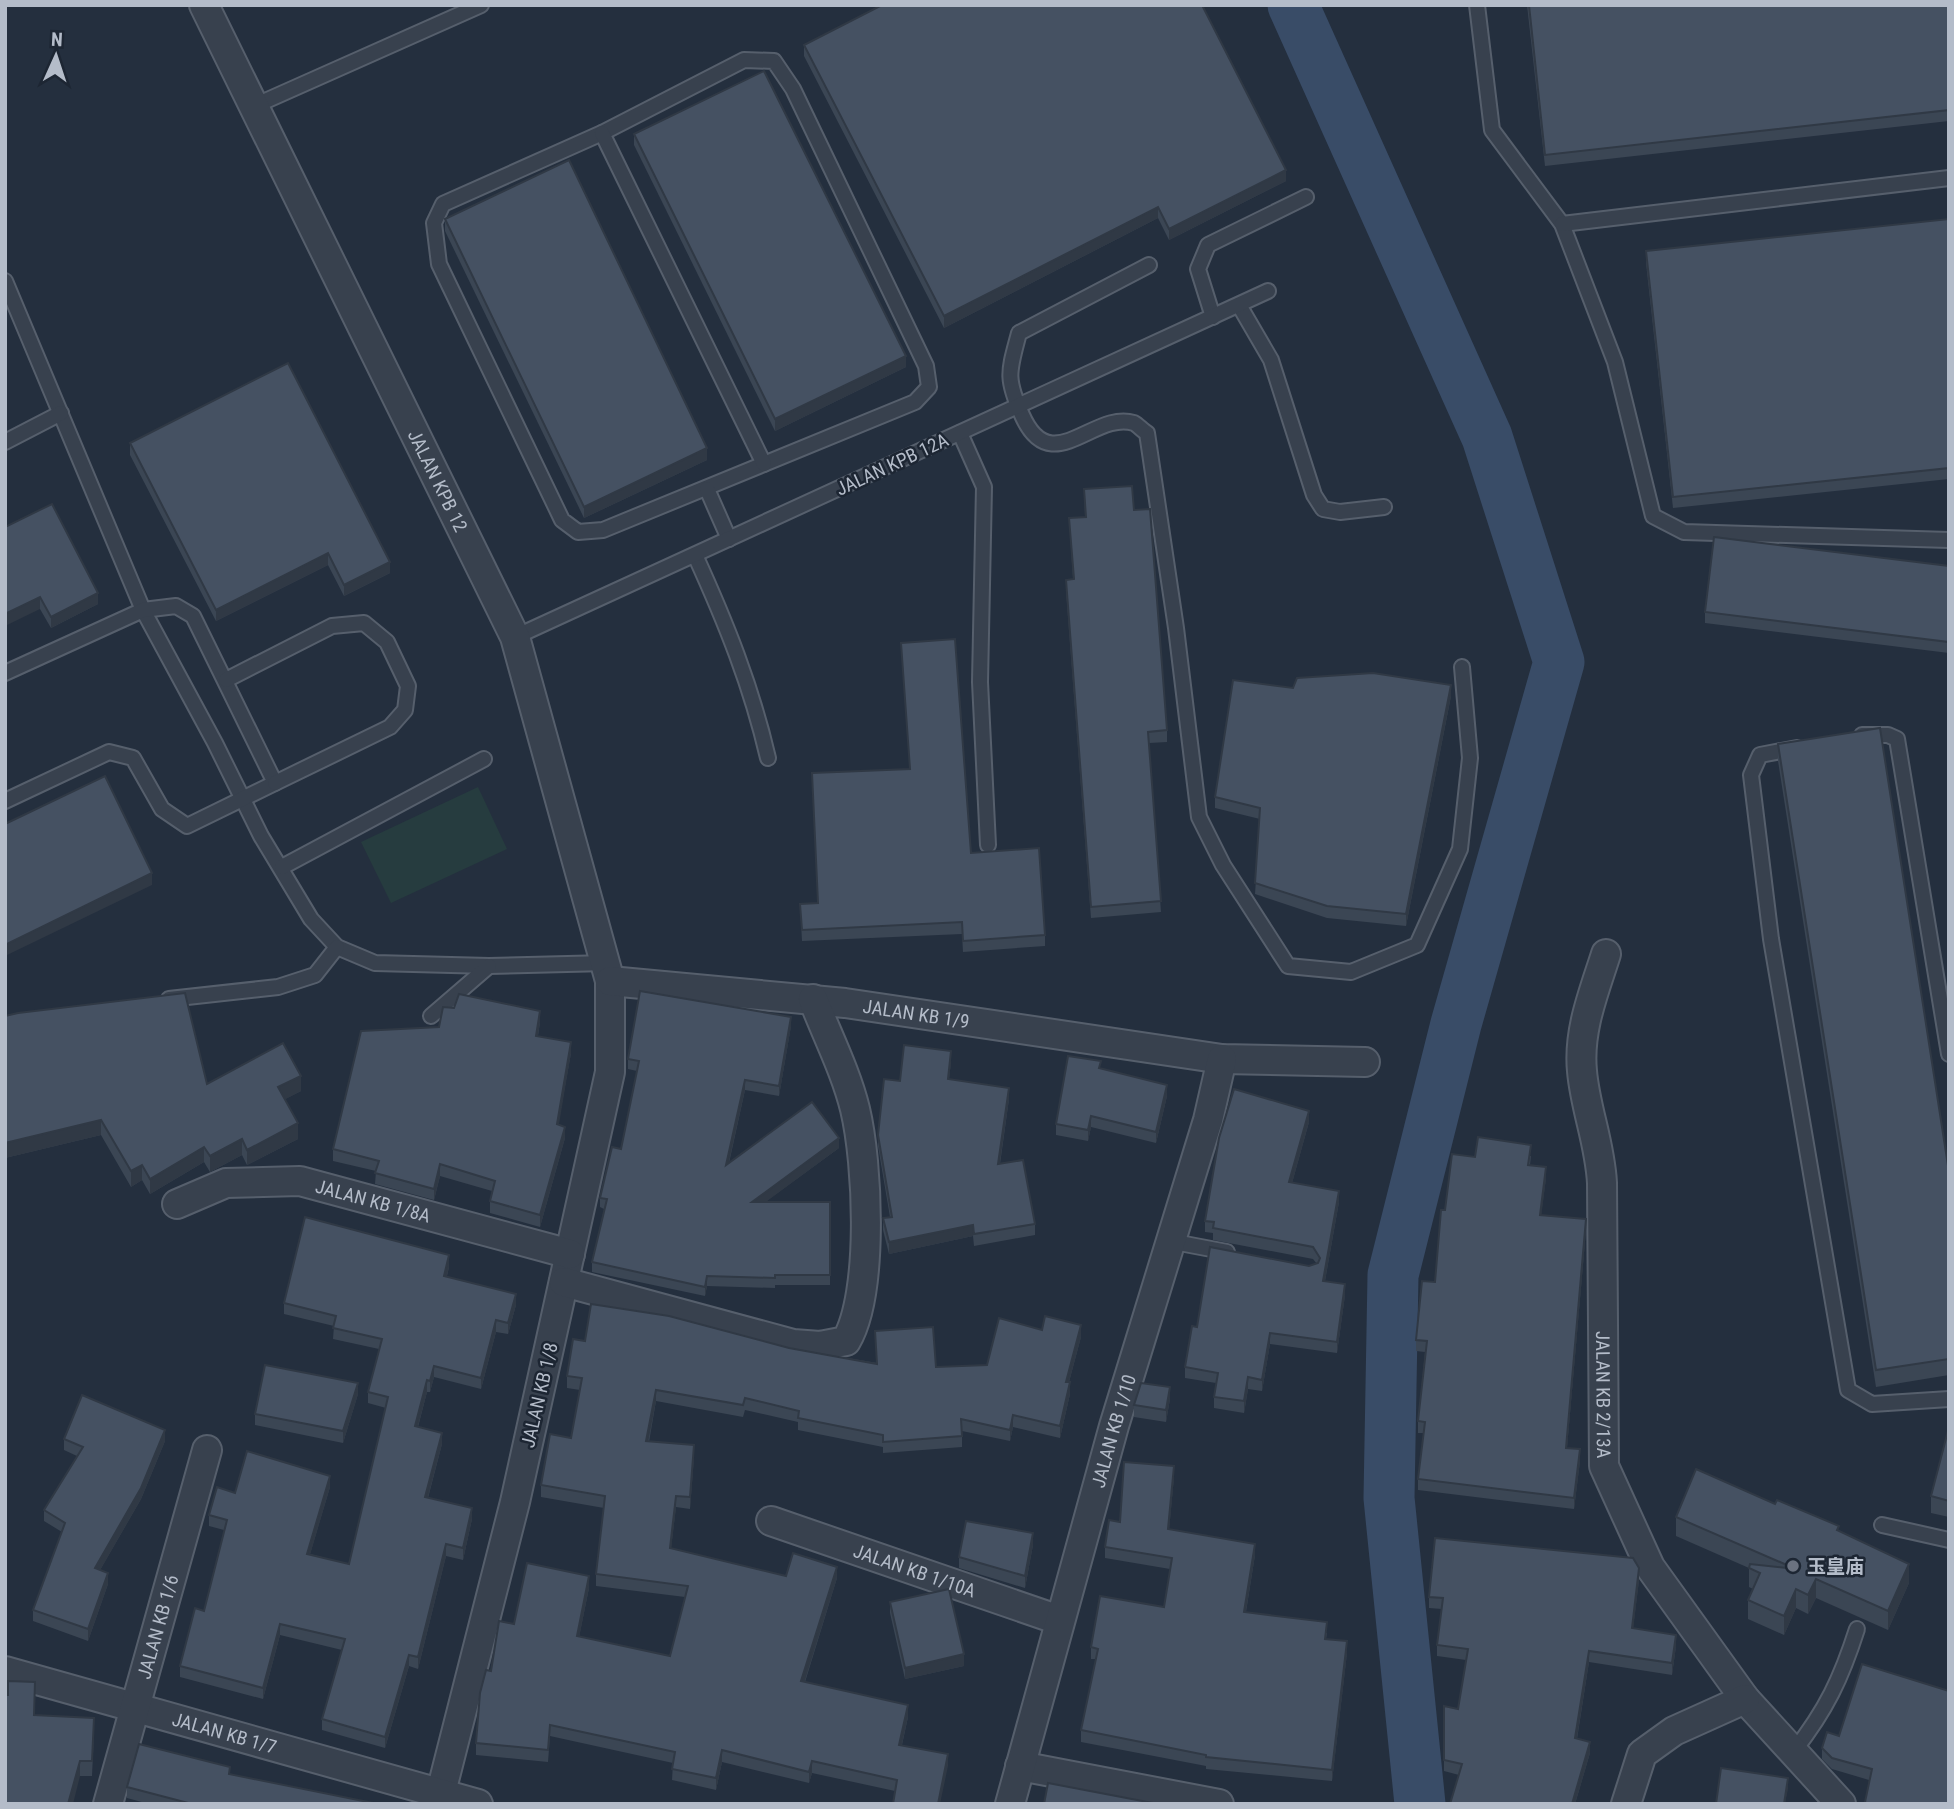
<svg xmlns="http://www.w3.org/2000/svg" width="1954" height="1809" viewBox="0 0 1954 1809" font-family="'Roboto Condensed','Noto Sans SC',sans-serif">
<style>
.green{fill:#263c3f}
.lines{fill:none;stroke-linecap:round;stroke-linejoin:round}
.river{stroke:#394c67;stroke-width:51}
.lane-casing{stroke:#565f6c;stroke-width:18}
.street-casing{stroke:#565f6c;stroke-width:32}
.lane{stroke:#38414e;stroke-width:14}
.street{stroke:#38414e;stroke-width:28}
.wall{fill:#3b4654}
.shaded-wall{fill:#303945}
.building{fill:#455162;stroke:#303945;stroke-width:2}
.worship-dot{fill:#6b7280;stroke:#1d2633;stroke-width:2.5}
.labels{text-anchor:middle;stroke-width:5;stroke-linejoin:round;paint-order:stroke}
.street-label{font-size:19px;fill:#b4bcc9;stroke:#1d2633}
.poi-label{font-size:19px;font-weight:bold;fill:#b4bcc9;stroke:#1d2633;text-anchor:start}
</style>
<rect width="100%" height="100%" fill="#242f3e"/>
<!-- green -->
<path class="green" d="M478 787 507 849 391 903 361 842Z"/>
<g class="lines">
<!-- river -->
<path class="river" d="M1293 5 1487 437 1559 662 1456 1024 1393 1275 1389 1498 1420 1804"/>
<!-- lane casing -->
<g class="lane-casing">
<g id="lane">
<path d="M1477 5 1492 130 1562 224 1615 362 1653 516 1684 532 1949 540"/>
<path d="M744 60 774 61 793 89 926 366 929 387 915 402 603 530 578 532 562 520 439 264 434 223 443 204 602 133Z"/>
<path d="M254 106 481 5"/>
<path d="M602 133 764 464"/>
<path d="M1562 224 1949 178"/>
<path d="M1149 265 1019 333C1009 371 1005 377 1022 415 1051 481 1094 410 1134 423 1138 425 1143 431 1147 433L1176 628 1199 817 1223 865 1288 966 1351 972 1417 945 1460 849 1470 758 1462 667"/>
<path d="M5 281 143 610 215 743 261 836 311 919 337 947 375 963 489 966 607 963"/>
<path d="M1239 305 1271 360 1314 495 1323 509 1340 512 1384 507"/>
<path d="M1213 317 1198 269 1208 245 1306 197"/>
<path d="M960 433 984 487 980 682 988 845"/>
<path d="M5 442 61 413"/>
<path d="M707 489 729 539"/>
<path d="M695 555C726 623 751 685 768 758"/>
<path d="M515 637 1268 291"/>
<path d="M5 673 143 610 176 606 193 616 275 783 187 826 162 809 133 758 109 752 5 801"/>
<path d="M226 680 332 626 364 623 387 642 408 686 405 710 390 727 275 783"/>
<path d="M1862 735H1888L1897 739 1949 1054"/>
<path d="M1797 748 1760 755 1751 775 1771 939 1848 1390 1872 1404 1949 1399"/>
<path d="M282 867 484 759"/>
<path d="M169 999 278 987 315 975 337 947"/>
<path d="M431 1016 489 966"/>
<path d="M1169 1241 1227 1252"/>
<path d="M1882 1525 1949 1540"/>
<path d="M1794 1751C1826 1710 1841 1679 1857 1629"/>
</g>
</g>
<!-- street casing -->
<g class="street-casing">
<g id="street">
<path id="s1" d="M204 5 515 637 610 981V1072L515 1502 438 1804"/>
<path id="s2" d="M1606 954C1594 992 1578 1030 1582 1071 1585 1108 1600 1143 1602 1183L1604 1466 1650 1567 1745 1699 1841 1804"/>
<path id="s3" d="M610 981 845 1003 1222 1059 1365 1062"/>
<path id="s4" d="M177 1204 226 1183 300 1181 570 1254"/>
<path d="M564 1282 793 1344 820 1346 846 1341C874 1294 868 1163 855 1109 846 1072 827 1035 813 999"/>
<path id="s5" d="M771 1521 1059 1620"/>
<path id="s6" d="M5 1671 478 1804"/>
<path d="M1020 1766 1219 1804"/>
<path id="s7" d="M108 1804 207 1450"/>
<path id="s8" d="M1010 1804 1114 1426 1208 1120 1222 1059"/>
<path d="M1626 1804 1642 1754 1674 1731 1745 1699"/>
</g>
</g>
<!-- lane -->
<use href="#lane" class="lane"/>
<!-- street -->
<use href="#street" class="street"/>
</g>
<!-- wall -->
<g class="wall">
<path d="M1527 5H1949V121L1545 166Z"/>
<path d="M804 45 1286 181 1169 240 1158 218 944 328 804 56Z"/>
<path d="M634 134 906 367 775 431 634 145Z"/>
<path d="M445 219 707 460 584 518 445 231Z"/>
<path d="M1949 219V479L1673 508 1646 263V251Z"/>
<path d="M130 443 390 573 344 596 328 565 216 621 130 455Z"/>
<path d="M1084 489 1134 510 1167 730V742L1149 743 1161 912 1091 918 1066 591V580L1073 579 1069 518 1085 517Z"/>
<path d="M5 527 98 604 51 628 40 609Z"/>
<path d="M1949 566V653L1705 623V612Z"/>
<path d="M901 643 971 853 1045 935V946L963 952 962 934 802 941 800 904 817 903 910 769Z"/>
<path d="M1293 688 1451 696 1406 926 1327 918 1255 894 1260 819 1215 808V797Z"/>
<path d="M1778 744 1949 1172V1375L1876 1387 1778 761Z"/>
<path d="M5 1016 207 1084 301 1091 285 1099 298 1139 247 1165 242 1155 210 1172 204 1162 150 1194 142 1180 131 1187 101 1135 5 1158Z"/>
<path d="M540 1022 538 1036 571 1053 558 1125 565 1138 540 1227 490 1213V1201L492 1191 440 1176 434 1200 375 1184 376 1171 333 1161V1149Z"/>
<path d="M791 1026 779 1096 745 1090 729 1163 839 1148 765 1202H830V1285H775V1288L707 1286 705 1296 592 1272V1262L604 1209 600 1207V1198L621 1149 637 1071 628 1069V1059Z"/>
<path d="M951 1062 949 1079 1009 1099 1000 1164 1035 1224V1235L974 1246 973 1236 889 1254 883 1230V1218L890 1217 878 1146V1135L900 1081Z"/>
<path d="M1101 1069 1167 1096 1156 1143 1091 1127 1088 1141 1056 1135V1124Z"/>
<path d="M1309 1122 1292 1183 1339 1202 1325 1281 1345 1295 1337 1353 1270 1344 1262 1391 1248 1389 1244 1413 1214 1408V1397L1216 1383 1185 1378V1367L1197 1327 1309 1266 1317 1264 1313 1259 1213 1240V1233L1205 1232V1221Z"/>
<path d="M1531 1156 1530 1165 1546 1178 1541 1215 1586 1230 1567 1448 1580 1461 1574 1509 1418 1490V1479L1424 1433H1418V1421L1425 1352 1416 1351V1340L1435 1282 1445 1210 1475 1157Z"/>
<path d="M449 1267 447 1276 516 1305 508 1334 496 1332 481 1389 434 1377 430 1392H427L418 1427 442 1444 428 1498 472 1519 463 1560 446 1556 418 1669 409 1666 385 1748 322 1730V1719L342 1650 280 1635 263 1699 180 1677V1666L204 1611 224 1530 209 1526V1515L235 1493 330 1487 310 1554 349 1564 386 1408 368 1403V1392L379 1349 333 1339 334 1326 284 1314V1303Z"/>
<path d="M1042 1330 1081 1337 1069 1382 1070 1394 1060 1438 1013 1427 1010 1441 962 1431V1447L883 1453V1447L798 1430V1422L745 1410 743 1417 656 1401 649 1442 694 1457 690 1509 676 1507 671 1548 786 1576 837 1578 805 1682 908 1717 902 1745 948 1766 895 1791 812 1773 809 1783 722 1762 716 1790 672 1780 673 1763 550 1736 548 1762 476 1755V1743L491 1671 514 1624 589 1588 579 1637 670 1656 685 1597 596 1586V1574L604 1508 541 1497V1485L571 1438 580 1390 567 1388V1376L585 1341 789 1348 877 1363 875 1331 936 1367 987 1365Z"/>
<path d="M358 1394 343 1443 255 1425V1414Z"/>
<path d="M1170 1399 1166 1422 1134 1417V1405Z"/>
<path d="M1949 1427V1517L1931 1513V1496Z"/>
<path d="M64 1439 165 1441 141 1499 100 1570 108 1584 88 1641 33 1621V1610L62 1532 44 1521V1510L77 1456 64 1450Z"/>
<path d="M1174 1477 1169 1530 1255 1555 1246 1612 1327 1633 1326 1639 1347 1653 1332 1781 1206 1769V1766L1081 1742V1730L1096 1659H1091V1647L1164 1607 1170 1569 1105 1558V1547L1120 1522Z"/>
<path d="M1676 1517 1839 1531 1909 1583 1888 1630 1816 1598 1808 1614 1796 1608 1784 1635 1748 1619V1600L1753 1589 1749 1587V1568L1676 1536Z"/>
<path d="M1033 1545 1025 1588 959 1568V1557Z"/>
<path d="M1639 1580 1633 1628 1676 1646 1672 1675 1589 1662 1577 1739 1590 1753 1575 1804H1450L1459 1775 1444 1771V1706L1458 1709 1466 1660 1437 1656V1645L1442 1609 1429 1608V1597Z"/>
<path d="M890 1602 964 1666 905 1679 890 1613Z"/>
<path d="M35 1715 94 1733 92 1776H80Z"/>
<path d="M1822 1748 1949 1804H1865L1869 1780 1832 1769 1822 1759Z"/>
<path d="M230 1774 378 1804H149L127 1798V1787Z"/>
</g>
<!-- shaded-wall -->
<g class="shaded-wall">
<path d="M1286 170V181L1169 240V229Z"/>
<path d="M1158 207V218L944 328V316Z"/>
<path d="M906 356V367L775 431V419Z"/>
<path d="M707 448V460L584 518V507Z"/>
<path d="M328 553V565L216 621V610Z"/>
<path d="M390 562V573L344 596V585Z"/>
<path d="M98 593V604L51 628V617Z"/>
<path d="M40 597V609L5 626V614Z"/>
<path d="M1451 685V696L1406 926V914Z"/>
<path d="M152 873V885L5 956V945Z"/>
<path d="M540 1011V1022L536 1047V1036Z"/>
<path d="M791 1017V1026L779 1096V1086Z"/>
<path d="M571 1042V1053L557 1136V1124Z"/>
<path d="M951 1051V1062L948 1090V1079Z"/>
<path d="M301 1076V1091L278 1103V1087Z"/>
<path d="M745 1080V1090L726 1175V1165Z"/>
<path d="M1167 1085V1096L1156 1143V1132Z"/>
<path d="M1009 1088V1099L998 1175V1164Z"/>
<path d="M1309 1111V1122L1289 1194V1182Z"/>
<path d="M1091 1116V1127L1088 1141V1130Z"/>
<path d="M101 1120V1135L5 1158V1143Z"/>
<path d="M298 1123V1139L247 1165V1150Z"/>
<path d="M565 1127V1138L540 1227V1215Z"/>
<path d="M839 1138V1148L752 1212V1202Z"/>
<path d="M242 1139V1155L210 1172V1156Z"/>
<path d="M204 1147V1162L150 1194V1179Z"/>
<path d="M440 1164V1176L434 1200V1189Z"/>
<path d="M142 1165V1180L131 1187V1171Z"/>
<path d="M1546 1167V1178L1540 1226V1215Z"/>
<path d="M1339 1191V1202L1323 1292V1281Z"/>
<path d="M1586 1219V1230L1566 1459V1448Z"/>
<path d="M973 1225V1236L889 1254V1242Z"/>
<path d="M449 1255V1267L444 1287V1276Z"/>
<path d="M707 1276V1286L705 1296V1287Z"/>
<path d="M1345 1284V1295L1337 1353V1342Z"/>
<path d="M516 1294V1305L508 1334V1323Z"/>
<path d="M496 1320V1332L481 1389V1378Z"/>
<path d="M1081 1325V1337L1066 1393V1382Z"/>
<path d="M1270 1333V1344L1262 1391V1380Z"/>
<path d="M434 1366V1377L430 1392V1381Z"/>
<path d="M1248 1377V1389L1244 1413V1401Z"/>
<path d="M427 1380V1392L415 1437V1426Z"/>
<path d="M1070 1382V1394L1060 1438V1426Z"/>
<path d="M358 1383V1394L343 1443V1431Z"/>
<path d="M1170 1387V1399L1166 1422V1410Z"/>
<path d="M656 1390V1401L646 1453V1441Z"/>
<path d="M1013 1415V1427L1010 1441V1430Z"/>
<path d="M165 1430V1441L141 1499 95 1579V1568Z"/>
<path d="M442 1433V1444L425 1508V1497Z"/>
<path d="M694 1445V1457L690 1509V1497Z"/>
<path d="M1580 1449V1461L1574 1509V1498Z"/>
<path d="M1174 1466V1477L1168 1541V1529Z"/>
<path d="M330 1476V1487L307 1565V1554Z"/>
<path d="M676 1496V1507L670 1559V1548Z"/>
<path d="M472 1508V1519L463 1560V1548Z"/>
<path d="M1033 1533V1545L1025 1588V1576Z"/>
<path d="M446 1544V1556L418 1669V1657Z"/>
<path d="M1255 1544V1555L1244 1623V1612Z"/>
<path d="M1909 1564V1583L1888 1630V1611Z"/>
<path d="M837 1567V1578L801 1693V1681Z"/>
<path d="M1639 1568V1580L1632 1639V1628Z"/>
<path d="M108 1573V1584L88 1641V1629Z"/>
<path d="M589 1576V1588L577 1648V1636Z"/>
<path d="M1816 1579V1598L1808 1614V1595Z"/>
<path d="M1796 1589V1608L1784 1635V1616Z"/>
<path d="M280 1624V1635L263 1699V1688Z"/>
<path d="M1676 1635V1646L1672 1675V1663Z"/>
<path d="M1347 1641V1653L1332 1781V1770Z"/>
<path d="M1589 1651V1662L1575 1750V1738Z"/>
<path d="M964 1654V1666L905 1679V1668Z"/>
<path d="M409 1655V1666L385 1748V1737Z"/>
<path d="M908 1705V1717L899 1757V1745Z"/>
<path d="M1590 1742V1753L1575 1804H1572Z"/>
<path d="M722 1750V1762L716 1790V1778Z"/>
<path d="M948 1754V1766L940 1804H938Z"/>
<path d="M80 1761V1776L73 1804H68Z"/>
<path d="M812 1761V1773L809 1783V1772Z"/>
<path d="M1788 1778V1789L1785 1804H1784Z"/>
</g>
<!-- building -->
<g class="building">
<path d="M882 5H1202L1286 170 1169 229 1158 207 944 316 804 45Z"/>
<path d="M1529 5H1949V110L1545 155Z"/>
<path d="M764 71 906 356 775 419 634 134Z"/>
<path d="M569 160 707 448 584 507 445 219Z"/>
<path d="M1949 219V468L1673 497 1646 251Z"/>
<path d="M288 363 390 562 344 585 328 553 216 610 130 443Z"/>
<path d="M1132 486 1134 510 1150 509 1167 730 1148 732 1161 901 1091 907 1066 580 1074 579 1069 518 1086 517 1084 489Z"/>
<path d="M52 504 98 593 51 617 40 597 5 614V527Z"/>
<path d="M1714 537 1949 566V642L1705 612Z"/>
<path d="M955 639 971 853 1039 848 1045 935 963 941 962 922 802 930 800 904 818 903 812 773 910 769 901 643Z"/>
<path d="M1373 673 1451 685 1406 914 1327 906 1255 883 1260 808 1215 797 1233 680 1293 688 1297 678Z"/>
<path d="M1880 728 1949 1172V1359L1876 1370 1778 744Z"/>
<path d="M105 776 152 873 5 945V824Z"/>
<path d="M640 991 791 1017 779 1086 745 1080 726 1165 812 1102 839 1138 752 1202H830V1275H775V1278L707 1276 705 1287 592 1262 607 1199 600 1198 612 1147 621 1149 639 1061 628 1059Z"/>
<path d="M185 993 207 1084 283 1043 301 1076 278 1087 298 1123 247 1150 242 1139 210 1156 204 1147 150 1179 142 1165 131 1171 101 1120 5 1143V1016L18 1013Z"/>
<path d="M459 994 540 1011 536 1036 571 1042 557 1124 565 1127 540 1215 490 1201 495 1181 440 1164 434 1189 375 1173 379 1161 333 1149 361 1031 439 1027 443 1007 454 1008Z"/>
<path d="M904 1045 951 1051 948 1079 1009 1088 998 1164 1023 1160 1035 1224 974 1234 973 1225 889 1242 883 1218 892 1217 878 1135 884 1079 900 1081Z"/>
<path d="M1068 1056 1101 1061 1099 1068 1167 1085 1156 1132 1091 1116 1088 1130 1056 1124Z"/>
<path d="M1234 1089 1309 1111 1289 1182 1339 1191 1323 1281 1345 1284 1337 1342 1270 1333 1262 1380 1248 1377 1244 1401 1214 1397 1218 1373 1185 1367 1192 1326 1197 1327 1210 1247 1309 1266 1318 1263 1320 1258 1313 1247 1213 1228 1214 1222 1205 1221 1219 1138Z"/>
<path d="M1478 1137 1531 1145 1528 1165 1546 1167 1540 1215 1586 1219 1566 1448 1580 1449 1574 1498 1418 1479 1425 1422 1418 1421 1427 1341 1416 1340 1422 1281 1435 1282 1441 1210H1445L1452 1154 1475 1157Z"/>
<path d="M305 1217 449 1255 444 1276 516 1294 508 1323 496 1320 481 1378 434 1366 430 1381 427 1380 415 1426 442 1433 425 1497 472 1508 463 1548 446 1544 418 1657 409 1655 385 1737 322 1719 345 1639 280 1624 263 1688 180 1666 195 1608 204 1611 227 1520 209 1515 217 1487 235 1493 247 1451 330 1476 307 1554 349 1564 388 1397 368 1392 382 1339 333 1328 336 1316 284 1303Z"/>
<path d="M591 1304 669 1316 789 1348 877 1364 875 1331 933 1327 936 1367 987 1365 999 1318 1042 1330 1045 1316 1081 1325 1066 1382H1070L1060 1426 1013 1415 1010 1430 961 1419 962 1436 883 1442V1435L798 1418 799 1411 745 1398 743 1405 656 1390 646 1441 694 1445 690 1497 676 1496 670 1548 786 1576 793 1553 837 1567 801 1681 908 1705 899 1745 948 1754 938 1804H893L897 1780 812 1761 809 1772 722 1750 716 1778 672 1769 675 1752 550 1725 548 1750 476 1743 480 1693 486 1670 491 1671 499 1621 514 1624 527 1563 589 1576 577 1636 670 1656 688 1586 596 1574 605 1496 541 1485 550 1434 571 1438 582 1378 567 1376 573 1339 585 1341Z"/>
<path d="M265 1365 358 1383 343 1431 255 1414Z"/>
<path d="M1141 1383 1170 1387 1166 1410 1134 1405Z"/>
<path d="M82 1395 165 1430 141 1488 95 1568 108 1573 88 1629 33 1610 65 1523 44 1510 83 1447 64 1439Z"/>
<path d="M1949 1427V1501L1931 1496Z"/>
<path d="M1124 1462 1174 1466 1168 1529 1255 1544 1244 1612 1327 1622 1325 1639 1347 1641 1332 1770 1206 1757V1755L1081 1730 1098 1649 1091 1647 1100 1596 1164 1607 1172 1558 1105 1547 1109 1520 1120 1522Z"/>
<path d="M1696 1469 1775 1504 1777 1500 1839 1526 1837 1530 1909 1564 1888 1611 1816 1579 1808 1595 1796 1589 1784 1616 1748 1600 1760 1573 1749 1568 1750 1564 1796 1569 1676 1517Z"/>
<path d="M966 1521 1033 1533 1025 1576 959 1557Z"/>
<path d="M1435 1538 1633 1558 1639 1568 1632 1628 1676 1635 1672 1663 1589 1651 1575 1738 1590 1742 1572 1804H1450L1462 1764 1444 1760V1706L1458 1709 1468 1649 1437 1645 1443 1598 1429 1597Z"/>
<path d="M949 1589 964 1654 905 1668 890 1602Z"/>
<path d="M1862 1664 1949 1691V1804H1868L1865 1802 1872 1769 1832 1758 1822 1748 1827 1732 1839 1736Z"/>
<path d="M8 1681 35 1682 34 1715 94 1718 92 1761H80L68 1804H5V1695H8Z"/>
<path d="M139 1744 230 1767 229 1774 378 1804H192L127 1787Z"/>
<path d="M1721 1768 1788 1778 1784 1804H1716Z"/>
<path d="M1048 1783 1158 1804H1044Z"/>
</g>
<!-- markers -->
<circle class="worship-dot" cx="1793" cy="1566" r="7"/>
<g class="labels">
<!-- street labels -->
<g class="street-label">
<text transform="translate(892 464) rotate(-25)" y="7">JALAN KPB 12A</text>
<text dy="7" stroke="none"><textPath href="#s1" startOffset="530">JALAN KPB 12</textPath></text>
<text dy="7" stroke="none"><textPath href="#s3" startOffset="308">JALAN KB 1/9</textPath></text>
<text dy="7" stroke="none"><textPath href="#s4" startOffset="203">JALAN KB 1/8A</textPath></text>
<text dy="7" stroke="none"><textPath href="#s2" startOffset="446">JALAN KB 2/13A</textPath></text>
<text transform="translate(539 1395) rotate(-77)" y="7">JALAN KB 1/8</text>
<text dy="7" stroke="none"><textPath href="#s8" startOffset="387">JALAN KB 1/10</textPath></text>
<text dy="7" stroke="none"><textPath href="#s5" startOffset="152">JALAN KB 1/10A</textPath></text>
<text dy="7" stroke="none"><textPath href="#s7" startOffset="184">JALAN KB 1/6</textPath></text>
<text dy="7" stroke="none"><textPath href="#s6" startOffset="228">JALAN KB 1/7</textPath></text>
</g>
<!-- poi labels -->
<g class="poi-label">
<text x="1807" y="1573">玉皇庙</text>
</g>
</g>
<!-- border -->
<rect width="1954" height="1809" fill="none" stroke="#b4bcc9" stroke-width="14"/>
<!-- north arrow -->
<g transform="translate(56 56) rotate(3)" stroke="#1d2633" stroke-width="5" paint-order="stroke">
<path d="M0-5L12 26L0 18L-12 26Z" fill="#b4bcc9"/>
<text y="-10" font-size="19" font-weight="bold" text-anchor="middle" fill="#b4bcc9">N</text>
</g>
</svg>
